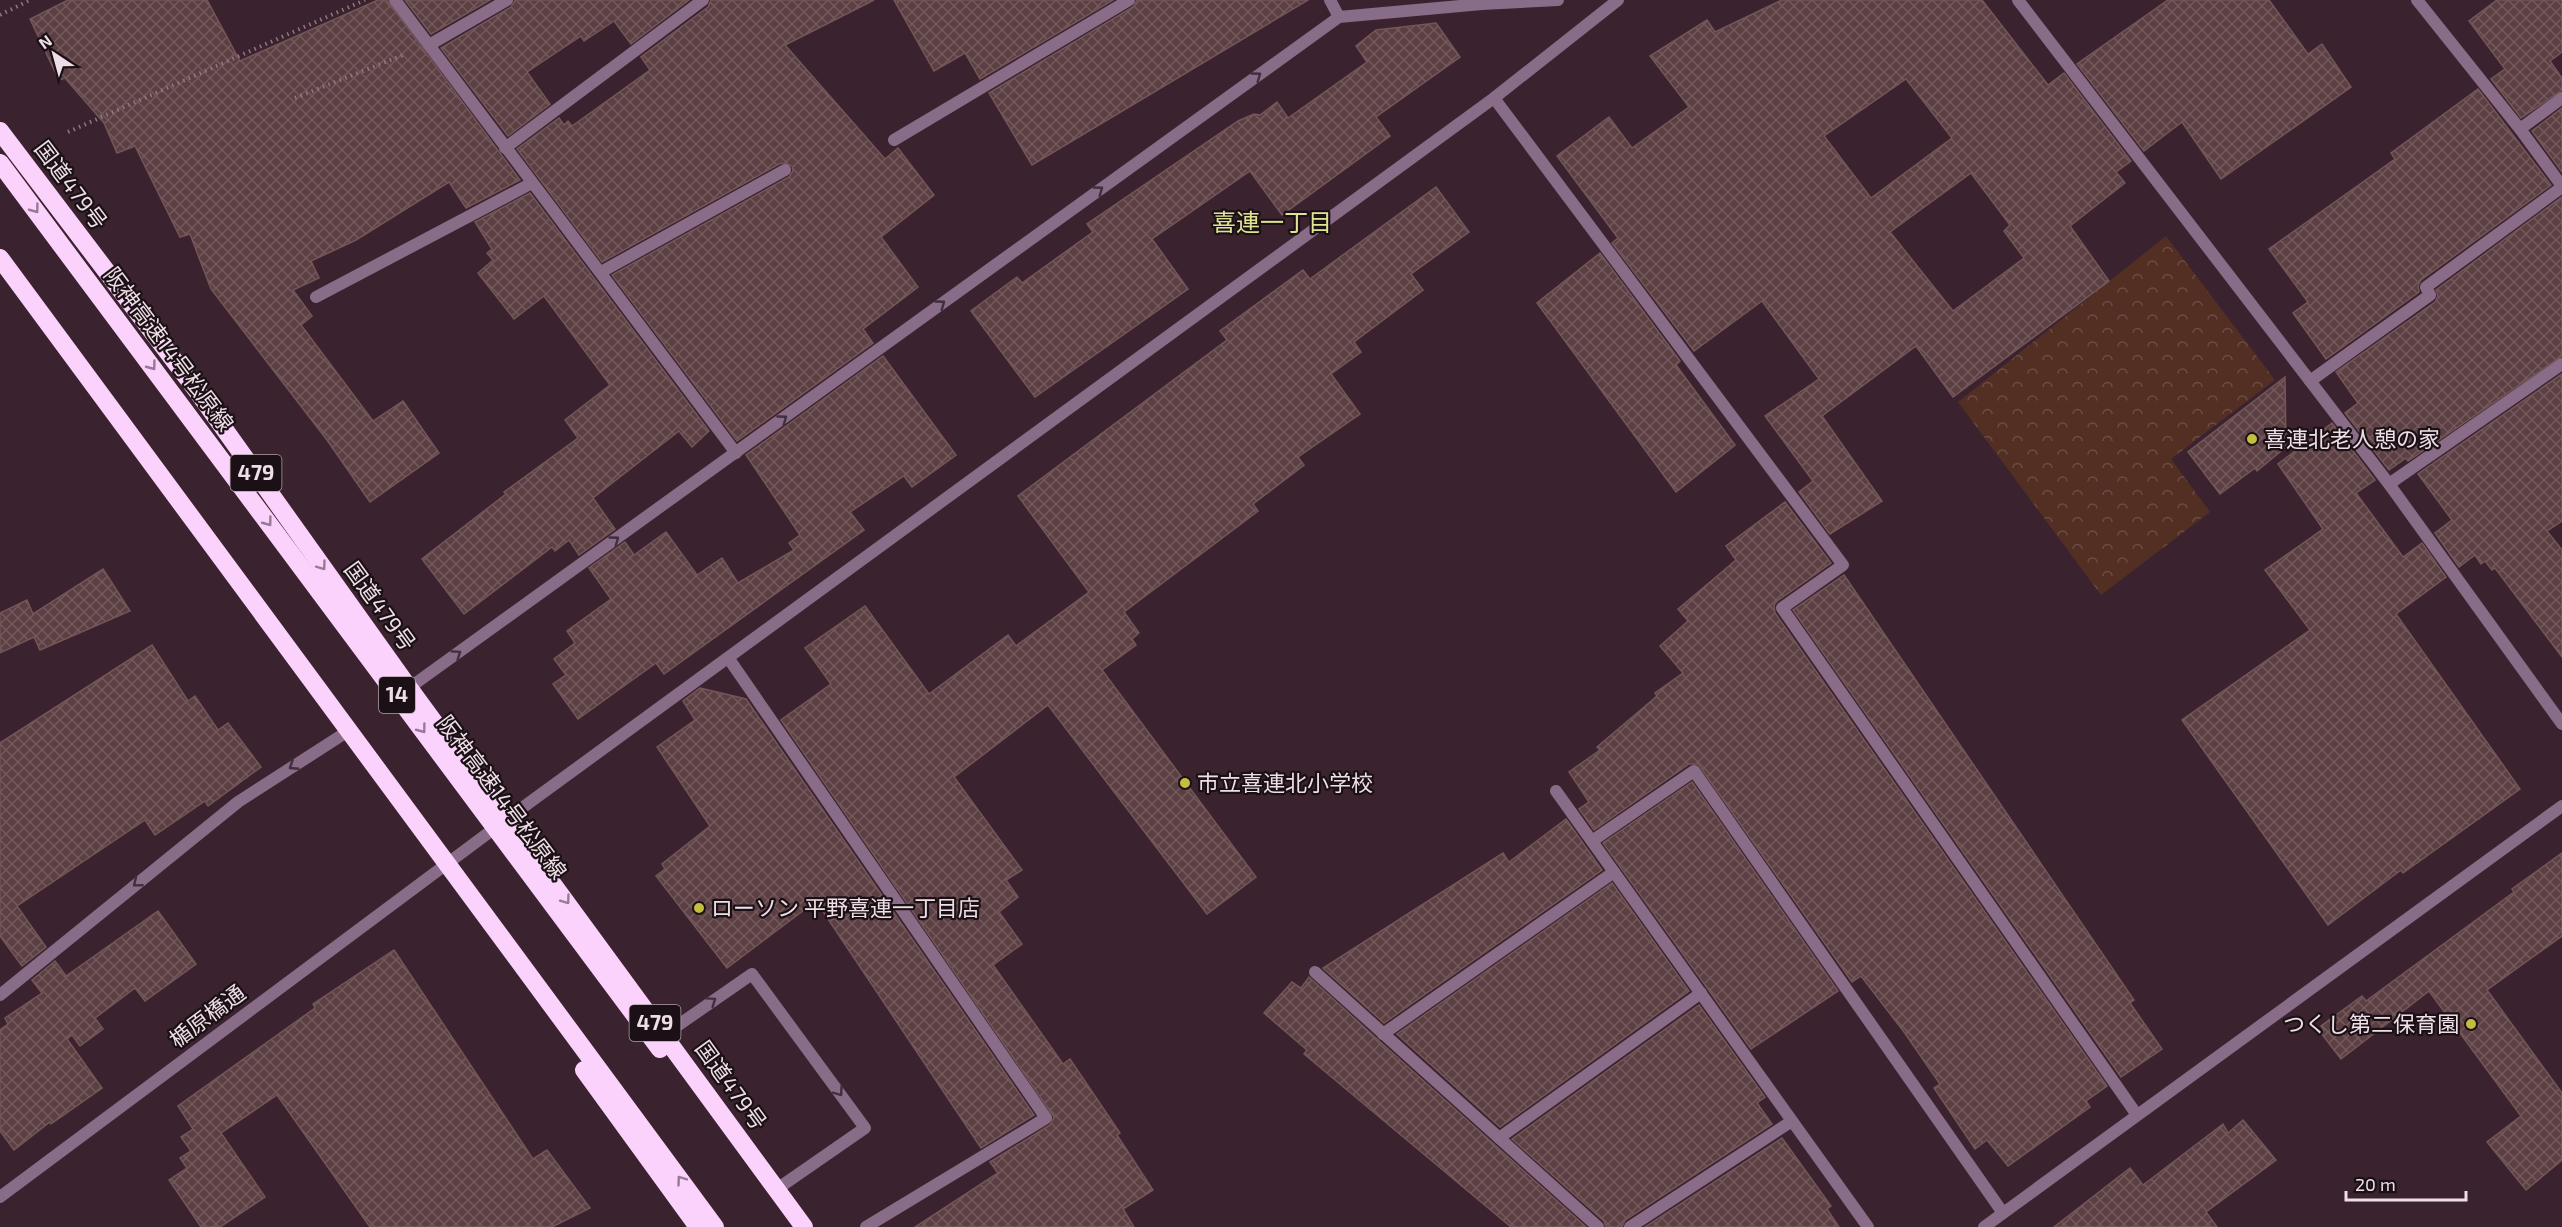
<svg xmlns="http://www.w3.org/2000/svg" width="2562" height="1227" viewBox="0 0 2562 1227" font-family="'Exo 2','Noto Sans JP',sans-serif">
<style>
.forest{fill:url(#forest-crowns)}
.building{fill:url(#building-cross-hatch);stroke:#745659;stroke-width:1.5;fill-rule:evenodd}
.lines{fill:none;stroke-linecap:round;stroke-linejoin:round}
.path{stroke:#8e7a83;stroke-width:4;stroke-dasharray:1.5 4.5;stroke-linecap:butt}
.lane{stroke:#886c88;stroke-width:12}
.street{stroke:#886c88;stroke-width:12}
.highway{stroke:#fbd2fc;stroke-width:18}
.oneway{stroke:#40303d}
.oneway2{stroke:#967b94}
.poi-dot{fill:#c1be40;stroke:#1a1015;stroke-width:2}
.labels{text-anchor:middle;stroke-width:4.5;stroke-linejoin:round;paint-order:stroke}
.shield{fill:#1a1015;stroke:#aea0a7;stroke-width:1.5}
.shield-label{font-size:21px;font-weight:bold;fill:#eedee5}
.street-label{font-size:22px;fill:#eedee5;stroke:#1a1015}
.poi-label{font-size:22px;fill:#eedee5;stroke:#1a1015;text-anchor:start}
.neighbourhood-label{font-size:24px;fill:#e1e192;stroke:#1a1015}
</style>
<defs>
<pattern id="forest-crowns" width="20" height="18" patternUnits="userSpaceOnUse" patternTransform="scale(1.5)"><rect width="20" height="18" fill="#532e23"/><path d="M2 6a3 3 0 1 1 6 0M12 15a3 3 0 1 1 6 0" fill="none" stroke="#6c4c43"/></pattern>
<pattern id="building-cross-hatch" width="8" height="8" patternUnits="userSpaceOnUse" patternTransform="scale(1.5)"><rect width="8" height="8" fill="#5b3f42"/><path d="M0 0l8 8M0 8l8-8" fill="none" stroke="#735a5d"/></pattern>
</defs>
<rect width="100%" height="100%" fill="#3a232e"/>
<!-- forest -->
<path class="forest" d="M2166 236 2275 380 2171 459 2210 512 2101 595 1958 402Z"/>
<!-- building -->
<g class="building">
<path d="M68 0H207L240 61 378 0H387L520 180 466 208 449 182 356 240 311 261 319 278 293 290 312 316 301 325 373 421 403 401 439 453 370 502 327 440 211 289 190 234 180 237 135 146 117 153 104 123 65 78 59 80 30 19Z"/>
<path d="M405 0H490L431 34Z"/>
<path d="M515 0H689L631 44 614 21 584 41 581 36 527 72 550 104 508 136 441 48 511 7Z"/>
<path d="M711 0H874L785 45 885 159 898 148 934 195 881 237 918 287 863 329 873 343 737 441 612 275 789 177 793 171 792 166 781 163 602 262 517 149 559 118 564 125 568 121 572 126 650 70 641 57 708 7Z"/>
<path d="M894 0H1113L980 79 965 53 934 71Z"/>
<path d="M1137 0H1308L1032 165 989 93 1133 7Z"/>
<path d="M1782 0H1982L2048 85 2064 73 2131 161 2116 172 2125 183 2070 226 2109 281 1953 397 1916 346 1822 416 1882 501 1830 534 1799 492 1813 481 1765 416 1819 379 1762 301 1694 351 1612 243 1618 238 1557 156 1609 117 1632 148 1689 107 1650 56 1707 20 1715 32ZM1906 79 1952 138 1871 198 1824 136ZM1971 173 2010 225 2004 231 2024 258 1953 311 1890 232Z"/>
<path d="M2168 0H2269L2308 54 2322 44 2351 87 2221 179 2182 122 2144 151 2077 64Z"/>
<path d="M2497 0H2562V52L2550 61 2562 78V90L2521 118 2491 79 2505 69 2469 21Z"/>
<path d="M1436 23 1460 57 1376 117 1390 136 1282 215 1250 171 1152 239 1188 289 1035 397 971 311 1017 277 1022 283 1093 232 1087 224 1238 121 1254 114 1260 115 1277 102 1288 118 1367 62 1356 46 1376 30Z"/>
<path d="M2478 89 2551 185 2421 280 2418 286 2419 292 2326 359 2293 313 2308 302 2269 249 2395 159 2391 153Z"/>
<path d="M2562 108V172L2532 131Z"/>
<path d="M1436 187 1469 232 1411 274 1423 290 1354 342 1361 352 1331 374 1360 414 1298 457 1304 465 1253 504 1258 511 1124 612 1139 633 1132 639 1136 645 1102 670 1256 877 1207 914 1048 705 954 777 1022 870 1006 880 1018 897 999 912 1022 944 993 965 1063 1064 1070 1059 1120 1133 1117 1135 1153 1190 1123 1209 1134 1227H915L998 1173 990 1162 1050 1125 1054 1117 781 720 831 684 805 648 865 606 929 694 1008 635 1016 646 1089 592 1018 496 1227 340 1220 331 1303 270 1310 279Z"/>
<path d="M530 193 709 431 692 447 679 431 593 498 615 529 579 555 569 540 555 551 552 547 464 614 422 559 506 494 504 492 578 438 565 420 610 385 544 296 514 319 478 273 493 260 487 253 492 249 475 222Z"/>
<path d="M2562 197V356L2408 461 2406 458 2389 470 2345 413 2358 403 2336 372 2435 302 2438 296 2436 290Z"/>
<path d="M1600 253 1680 361 1676 365 1735 445 1676 492 1537 303Z"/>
<path d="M883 356 956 455 912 487 904 476 850 512 864 530 664 674 656 663 578 719 553 684 566 675 554 659 575 643 567 631 611 599 589 568 625 542 634 555 666 532 697 575 722 558 738 583 794 550 789 543 800 535 746 455Z"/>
<path d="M2562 374V521L2547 531 2562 550V657L2495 568 2492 570 2485 561 2481 564 2475 555 2459 567 2435 533 2452 520 2418 474Z"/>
<path d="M2285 377 2286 447 2257 471 2255 468 2220 494 2188 452Z"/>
<path d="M2332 423 2375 480 2356 493 2403 557 2422 543 2446 577 2396 614 2520 789 2403 873 2401 870 2328 925 2182 720 2310 630 2265 570 2323 529 2278 464Z"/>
<path d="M1785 502 1831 563 1777 601 1774 605 1775 613 2107 1086 2086 1101 2090 1107 2008 1166 1987 1140 1975 1149 1934 1088 1940 1084 1904 1032 1861 976 1852 982 1698 764H1689L1594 830 1579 809 1589 802 1569 772 1600 750 1597 747 1657 696 1655 693 1683 673 1660 646 1688 621 1678 609 1736 560 1726 546Z"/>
<path d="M103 569 130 611 40 650 34 637 0 653V613L27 600 33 614Z"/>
<path d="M1844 575 2134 1000 2130 1003 2162 1049 2121 1077 1793 610Z"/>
<path d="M152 645 188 701 195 696 218 730 228 723 261 767 208 806 205 801 155 835 145 820 17 906 46 947 22 966 0 936V743Z"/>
<path d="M700 688 746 699 1034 1115 981 1148 816 901 727 968 656 876 665 869 662 864 710 826 657 747 695 720 683 701Z"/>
<path d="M1692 782 1838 991 1751 1049 1603 843Z"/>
<path d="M1566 819 1602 870 1384 1023 1323 968 1503 853 1509 862Z"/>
<path d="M2562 853V936L2487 990 2562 1093V1160L2526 1190 2487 1142 2521 1116 2429 991 2341 1059 2321 1033 2324 1030 2321 1026 2362 996 2366 1001 2514 892 2512 889Z"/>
<path d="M1612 883 1689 991 1500 1127 1397 1034Z"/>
<path d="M158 911 196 964 145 1001 135 988 95 1018 103 1029 80 1046 72 1035 67 1039 102 1088 51 1124 50 1122 14 1150 0 1131V1030L8 1024 5 1018 42 993 32 980 55 961 66 976Z"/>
<path d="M394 950 533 1159 547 1150 590 1208 552 1227H370L277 1095 221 1133 265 1197 220 1227H201L169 1180 187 1168 180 1158 191 1151 181 1137 193 1129 178 1106 315 1008 313 1004Z"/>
<path d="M1309 977 1377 1039 1586 1227H1511L1304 1054 1307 1050 1264 1013 1292 982 1301 988Z"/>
<path d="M1699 1005 1765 1097 1757 1103 1772 1124 1625 1220 1622 1227H1606L1604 1221 1512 1139Z"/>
<path d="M2243 1120 2276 1160 2206 1212 2217 1227H2054L2130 1168 2143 1185 2223 1124 2228 1133Z"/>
<path d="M1782 1138 1831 1206 1827 1209 1839 1227H1645Z"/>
</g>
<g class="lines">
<!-- path -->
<g class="path">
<path d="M0 15 30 0"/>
<path d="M295 98 403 55"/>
<path d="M68 132 365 0"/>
</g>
<!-- lane -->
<g class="lane">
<path d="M2520 129 2562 186"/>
<path d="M2310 381 2430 295 2426 287 2562 187"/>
<path d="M2389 484 2562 364"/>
</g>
<!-- street -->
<g class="street">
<path d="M395 0 736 453"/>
<path d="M1330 0 1339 17"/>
<path d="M2018 0 2389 484 2562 724"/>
<path d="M2417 0 2520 129 2562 98"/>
<path d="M429 45 507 0"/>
<path d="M1494 98 1843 565 1782 608 2137 1115"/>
<path d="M894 140 1129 0"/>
<path d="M505 148 703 0"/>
<path d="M601 272 785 170"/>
<path d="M316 297 532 183"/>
<path d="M729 659 1046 1118 866 1227"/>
<path d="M409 688 1339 17 1482 4 1558 0"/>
<path d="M1556 791 1868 1227"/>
<path d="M1592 841 1694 771 2003 1213"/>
<path d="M1315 972 1598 1227"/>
<path d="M0 995 238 802 342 735"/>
<path d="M1383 1034 1614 872"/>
<path d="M664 1035 752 974 865 1128 777 1189"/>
<path d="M1499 1138 1701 993"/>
<path d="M0 1197 507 819 1494 98 1618 0"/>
<path d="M1630 1227 1792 1121"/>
<path d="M1984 1227 2562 806"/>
</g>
<!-- highway -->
<g class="highway">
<path d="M0 131 195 388 409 688 804 1227"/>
<path d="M0 163 660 1049"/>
<path d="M0 258 715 1227"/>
<path d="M584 1070 698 1227"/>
</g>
</g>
<!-- one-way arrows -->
<defs><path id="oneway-chevron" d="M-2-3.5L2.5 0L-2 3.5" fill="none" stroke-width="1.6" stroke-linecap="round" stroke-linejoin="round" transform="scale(1.5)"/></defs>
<g class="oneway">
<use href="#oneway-chevron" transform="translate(1257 76) rotate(-36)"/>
<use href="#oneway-chevron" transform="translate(1099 190) rotate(-36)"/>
<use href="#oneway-chevron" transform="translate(941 304) rotate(-36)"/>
<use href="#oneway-chevron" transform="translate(783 419) rotate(-36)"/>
<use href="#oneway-chevron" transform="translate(615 540) rotate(-36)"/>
<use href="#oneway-chevron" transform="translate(457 654) rotate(-35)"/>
<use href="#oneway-chevron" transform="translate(293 766) rotate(147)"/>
<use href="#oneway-chevron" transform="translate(137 883) rotate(141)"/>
<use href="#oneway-chevron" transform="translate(712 1001) rotate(-35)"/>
<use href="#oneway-chevron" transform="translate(839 1092) rotate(54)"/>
</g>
<g class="oneway2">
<use href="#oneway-chevron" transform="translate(35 209) rotate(53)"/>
<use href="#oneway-chevron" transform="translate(152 366) rotate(53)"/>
<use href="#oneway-chevron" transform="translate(268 522) rotate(53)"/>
<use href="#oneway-chevron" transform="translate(322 566) rotate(54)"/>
<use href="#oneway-chevron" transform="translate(422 729) rotate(53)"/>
<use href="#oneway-chevron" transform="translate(566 900) rotate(54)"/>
<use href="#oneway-chevron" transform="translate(681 1180) rotate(-126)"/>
</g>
<!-- markers -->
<g class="poi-dot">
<circle cx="2252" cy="439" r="6"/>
<circle cx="1185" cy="783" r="6"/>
<circle cx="699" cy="908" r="6"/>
<circle cx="2471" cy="1024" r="6"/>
</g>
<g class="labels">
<!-- shield labels -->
<g class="shield">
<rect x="230.5" y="455" width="51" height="36" rx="4.5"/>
<rect x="379" y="677" width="36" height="36" rx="4.5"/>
<rect x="629.5" y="1005" width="51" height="36" rx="4.5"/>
</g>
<g class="shield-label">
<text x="256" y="480">479</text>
<text x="397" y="702">14</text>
<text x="655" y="1030">479</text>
</g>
<!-- street labels -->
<g class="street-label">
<text transform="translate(71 185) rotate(53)" y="8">国道479号</text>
<text transform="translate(169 349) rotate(53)" y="8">阪神高速14号松原線</text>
<text transform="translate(380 606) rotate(54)" y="8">国道479号</text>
<text transform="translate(502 797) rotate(53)" y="8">阪神高速14号松原線</text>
<text transform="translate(207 1016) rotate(-37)" y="8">楯原橋通</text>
<text transform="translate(731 1085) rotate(54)" y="8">国道479号</text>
</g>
<!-- poi labels -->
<g class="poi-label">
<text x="2264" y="447">喜連北老人憩の家</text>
<text x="1197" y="791">市立喜連北小学校</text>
<text x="711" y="916">ローソン 平野喜連一丁目店</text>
<text x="2459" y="1032" text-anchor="end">つくし第二保育園</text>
</g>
<!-- neighbourhood labels -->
<g class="neighbourhood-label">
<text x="1272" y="231">喜連一丁目</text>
</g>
</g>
<!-- north arrow -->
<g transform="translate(54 54) rotate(324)" stroke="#1a1015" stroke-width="4.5" paint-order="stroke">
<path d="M0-4.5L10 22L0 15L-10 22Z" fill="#eedee5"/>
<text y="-9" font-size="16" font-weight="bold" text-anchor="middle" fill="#eedee5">N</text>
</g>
<!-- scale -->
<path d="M2346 1191v9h120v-9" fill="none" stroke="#eedee5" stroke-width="3"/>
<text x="2355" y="1191" font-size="18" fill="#eedee5" stroke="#1a1015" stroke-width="4.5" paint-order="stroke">20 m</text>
</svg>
